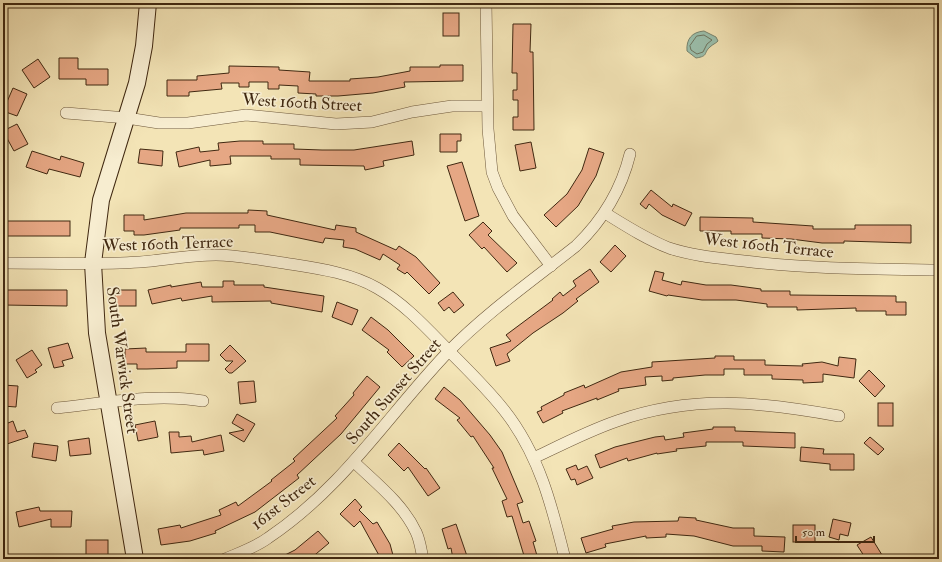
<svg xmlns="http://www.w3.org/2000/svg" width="942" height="562" viewBox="0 0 942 562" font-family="'IM FELL Double Pica',serif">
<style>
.water{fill:#9bbfac;stroke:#77836e}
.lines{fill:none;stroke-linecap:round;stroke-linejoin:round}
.shore{stroke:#6e745e;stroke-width:1}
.building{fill:#e6a784;stroke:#402811}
.street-casing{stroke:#6d573a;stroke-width:12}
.secondary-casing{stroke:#402811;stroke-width:18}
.street{stroke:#f7edd0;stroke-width:11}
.secondary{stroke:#f7edd0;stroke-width:16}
.labels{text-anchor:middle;stroke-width:3.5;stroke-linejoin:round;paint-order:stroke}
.street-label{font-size:17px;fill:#402811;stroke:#f7edd0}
</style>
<rect width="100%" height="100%" fill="#f3e4b6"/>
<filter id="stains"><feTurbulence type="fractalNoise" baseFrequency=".005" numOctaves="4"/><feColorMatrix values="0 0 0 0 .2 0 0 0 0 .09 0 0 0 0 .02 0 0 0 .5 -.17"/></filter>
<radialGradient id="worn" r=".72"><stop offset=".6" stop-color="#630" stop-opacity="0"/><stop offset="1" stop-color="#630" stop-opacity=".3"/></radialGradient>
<!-- water -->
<path class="water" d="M704 31 716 37 718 41C715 44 713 44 710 47 703 53 709 56 696 58L687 51C686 39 692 32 704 31Z"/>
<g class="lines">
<!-- shore -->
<path class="shore" d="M697 36 704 35 712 40 707 44 703 52 697 54 691 50 690 46Z"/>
</g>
<!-- building -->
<g class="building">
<rect x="443" y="13" width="16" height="23"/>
<path d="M513 24H531L530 52H533L534 130H513V117H518V100H513V90H517V73H512Z"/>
<path d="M59 58H78V69H108V85H86V79H59Z"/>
<path d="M38 59 50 77 34 88 22 70Z"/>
<path d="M440 65H463V81L404 82 405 87 373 93 338 96H316V94L298 93V86L279 85V89H268V82H249V87H239V83H221L222 89 189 92V96H167V80H197V76L229 73V66L279 67V70L310 72 309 81H350V79L378 77 410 71V67H440Z"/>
<path d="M13 88 27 94 17 116 3 111Z"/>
<path d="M17 124 28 144 14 151 3 131Z"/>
<path d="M440 134H461V141H457V152H440Z"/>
<path d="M240 141H263V144H294V149L322 150H354L412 141 414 155 383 161 384 166 365 170 364 166 300 165V159H271V156H230L231 164 210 166V160L179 167 176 152 199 147 200 152 219 150 218 143Z"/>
<path d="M531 142 536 168 520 171 515 145Z"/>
<path d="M589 148 604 153 596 176 578 206 556 227 544 215 567 194 582 170Z"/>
<path d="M140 149 163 151 162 166 138 163Z"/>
<path d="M32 151 60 160 61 156 84 163 80 177 49 169 47 174 26 167Z"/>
<path d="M462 162 479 216 465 221 447 166Z"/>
<path d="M651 190 672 207 673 204 692 213 685 226 662 215 649 204 646 209 640 204Z"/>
<path d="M248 210 267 211V215L335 230 336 225 356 228V232L396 250 399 246 416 257 440 283 429 294 407 272 405 274 397 269 400 265 383 254 380 260 355 249 343 247 344 240 325 238 323 243 270 232H255V225H239V228H180V230L144 235H134V231H124V215H144V220L186 213H248Z"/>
<path d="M700 217 753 218V222L813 226V229H855V225H911V243L844 241V243H822L791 239 762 238V234H731V231H700Z"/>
<rect x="3" y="221" width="67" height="15"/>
<path d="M483 222 492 231 488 235 517 263 507 272 484 247 482 249 469 235Z"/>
<path d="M615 245 626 256 611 272 600 262Z"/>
<path d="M590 269 599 282 576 299 578 301 563 313 533 333 507 354 510 361 496 366 490 348 511 341 506 335 553 300 552 299 560 292 563 296 576 286 573 281Z"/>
<path d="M655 271 664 273 662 280 681 285 682 281 706 285H731L761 289V291H790V295L896 296V302H906V315H886V311H856V308L797 310V307H767V304L736 300H702L668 295 667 296 649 291Z"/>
<path d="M223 281H234V285H264V287L324 296 322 312 271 303V301L212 302V296L182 301 181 298 152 304 148 290 171 285V287L201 282 202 287H223Z"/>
<path d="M3 290H67V306L3 305Z"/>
<rect x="115" y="290" width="21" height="16"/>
<path d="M453 292 464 305 454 313 449 307 444 311 438 303Z"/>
<path d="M337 302 358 310 352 325 332 317Z"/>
<path d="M371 317 388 330 414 356 402 367 387 352 389 350 362 330Z"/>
<path d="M68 343 73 358 62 361 64 366 54 368 48 348Z"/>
<path d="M186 344H209V361H177V368L147 369H137V364H125V349L146 348V352H186Z"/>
<path d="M230 345 246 361 232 373H229L225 369 233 361H226L220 355Z"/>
<path d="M32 350 42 365 35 370 37 372 27 378 16 360Z"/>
<path d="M715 356H734V360H765V365L803 366 802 364 822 362 838 366 839 357 856 359 854 378 823 374V382L803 383V380L772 379V375H744V369H724V375H705L673 378V380L662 381V376L645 377 646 385 618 389 619 391 597 400V398L562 411 563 413 543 423 537 412 542 410 541 407 564 395V393L584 385 585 388 621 372 652 367V362L715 358Z"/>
<path d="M869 370 885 386 875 397 859 381Z"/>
<path d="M367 376 380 387 341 434 297 475 299 478 255 512 215 531 216 533 190 541 161 545 158 529 180 525 181 528 221 515 219 510 236 502 238 506 272 481 271 480 295 461 293 459 337 418 335 416 354 395 353 393Z"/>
<path d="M254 381 256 402 240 404 238 382Z"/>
<path d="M3 385 18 386 16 407 3 406Z"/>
<path d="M444 387 460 400 490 435 502 452 523 502 517 504 523 523 529 521 536 541 533 542 538 559H525L512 516 507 517 502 501 507 499 492 468H494L473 436 471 437 457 420 460 418 435 399Z"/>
<rect x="878" y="403" width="15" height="23"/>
<path d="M237 414 255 424 244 442 229 433 244 430 232 423Z"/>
<path d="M13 421 17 432 25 430 28 437 7 444 3 432V425Z"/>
<path d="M155 421 158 437 138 441 135 425Z"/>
<path d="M713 427H735V431L795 433V448L743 446V442H706V446L676 449 677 451 657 454V453L628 461 627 458 600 468 595 455 615 447 655 437 664 436 665 440 684 437 683 433 713 429Z"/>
<path d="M169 432H179V437L191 436 192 442 221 435 224 451 204 455 203 450 171 453Z"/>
<path d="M870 437 884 449 878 455 864 443Z"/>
<path d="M89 438 91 454 70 456 68 441Z"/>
<path d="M34 443 58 446 56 461 32 457Z"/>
<path d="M399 443 425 469 426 468 440 488 428 496 408 467 404 471 388 455Z"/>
<path d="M801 447 824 449 823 454H854V470H830V464L800 461Z"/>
<path d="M576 465 578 470 587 466 593 478 577 485 575 479 571 480 566 469Z"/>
<path d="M355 499 362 507 359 510 373 524 377 522 390 544 394 559H381L360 521 354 527 340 514Z"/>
<path d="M39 507 40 511H72L71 527H51V519L19 527 16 512Z"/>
<path d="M679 517 696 518V520L733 528H754V536L785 537 784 552 762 551V546H733L694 536 666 534V537L646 538V536L605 544 606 547 586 553 581 538 613 529 612 526 634 522 678 521Z"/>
<path d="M833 519 851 523 848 536 840 534 839 540 829 537Z"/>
<path d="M456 524 468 559H453L451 548 448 549 442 529Z"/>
<rect x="793" y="525" width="22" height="17"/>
<path d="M318 531 329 543 310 559H277L295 550Z"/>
<path d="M871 537 882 555 876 559H866L857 545Z"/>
<rect x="86" y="540" width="22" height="16"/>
</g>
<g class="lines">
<!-- street casing -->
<g class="street-casing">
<g id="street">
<path d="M486 3 488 129 492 172 498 188 513 216 551 266"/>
<path d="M66 113 127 118 159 123H188L246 115 336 124 372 122 412 112 452 106H487"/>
<path d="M605 213C626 226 646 239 669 248 693 256 719 258 744 261 809 269 874 269 939 270"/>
<path d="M3 263C49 263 95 265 140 262 165 260 190 255 216 255 238 255 261 260 284 263 315 268 349 272 377 288 407 305 431 333 455 357 472 374 489 391 504 410 539 454 552 506 565 559"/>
<path d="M57 408C105 403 155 393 203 401"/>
<path d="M534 458C561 445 588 431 617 421 694 394 761 402 839 416"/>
<path d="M354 462C376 483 403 504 416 532 420 540 421 550 423 559"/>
<path d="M225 559C239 553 256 547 268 538 344 487 387 416 448 352 486 313 533 280 576 246 603 220 621 191 630 154"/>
</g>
</g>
<!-- secondary casing -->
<g class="secondary-casing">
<path id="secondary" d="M135 559 97 333 93 263 101 200 137 83 144 46 148 3"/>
</g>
<!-- street -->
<use href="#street" class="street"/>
<!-- secondary -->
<use href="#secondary" class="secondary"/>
</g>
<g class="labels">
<!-- street labels -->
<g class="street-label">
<text transform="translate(302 102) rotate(3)" y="6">West 160th Street</text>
<text transform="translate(168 243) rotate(-2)" y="6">West 160th Terrace</text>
<text transform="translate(769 245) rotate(6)" y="6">West 160th Terrace</text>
<text transform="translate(123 360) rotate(82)" y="6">South Warwick Street</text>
<text transform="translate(393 391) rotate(-49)" y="6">South Sunset Street</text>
<text transform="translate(283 502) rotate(-38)" y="6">161st Street</text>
</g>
</g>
<!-- margin -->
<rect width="942" height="562" fill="none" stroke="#f3e4b6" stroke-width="16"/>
<rect x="4" y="4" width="934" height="554" fill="none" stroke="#402811" stroke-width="2"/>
<rect x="8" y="8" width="926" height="546" fill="none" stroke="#402811"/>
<!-- scale -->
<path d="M796 536v6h78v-6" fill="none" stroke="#402811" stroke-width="2"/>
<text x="802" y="536" font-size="12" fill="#402811" stroke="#f7edd0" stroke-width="3" paint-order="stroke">50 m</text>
<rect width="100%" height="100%" filter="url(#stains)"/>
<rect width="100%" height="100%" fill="url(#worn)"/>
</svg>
